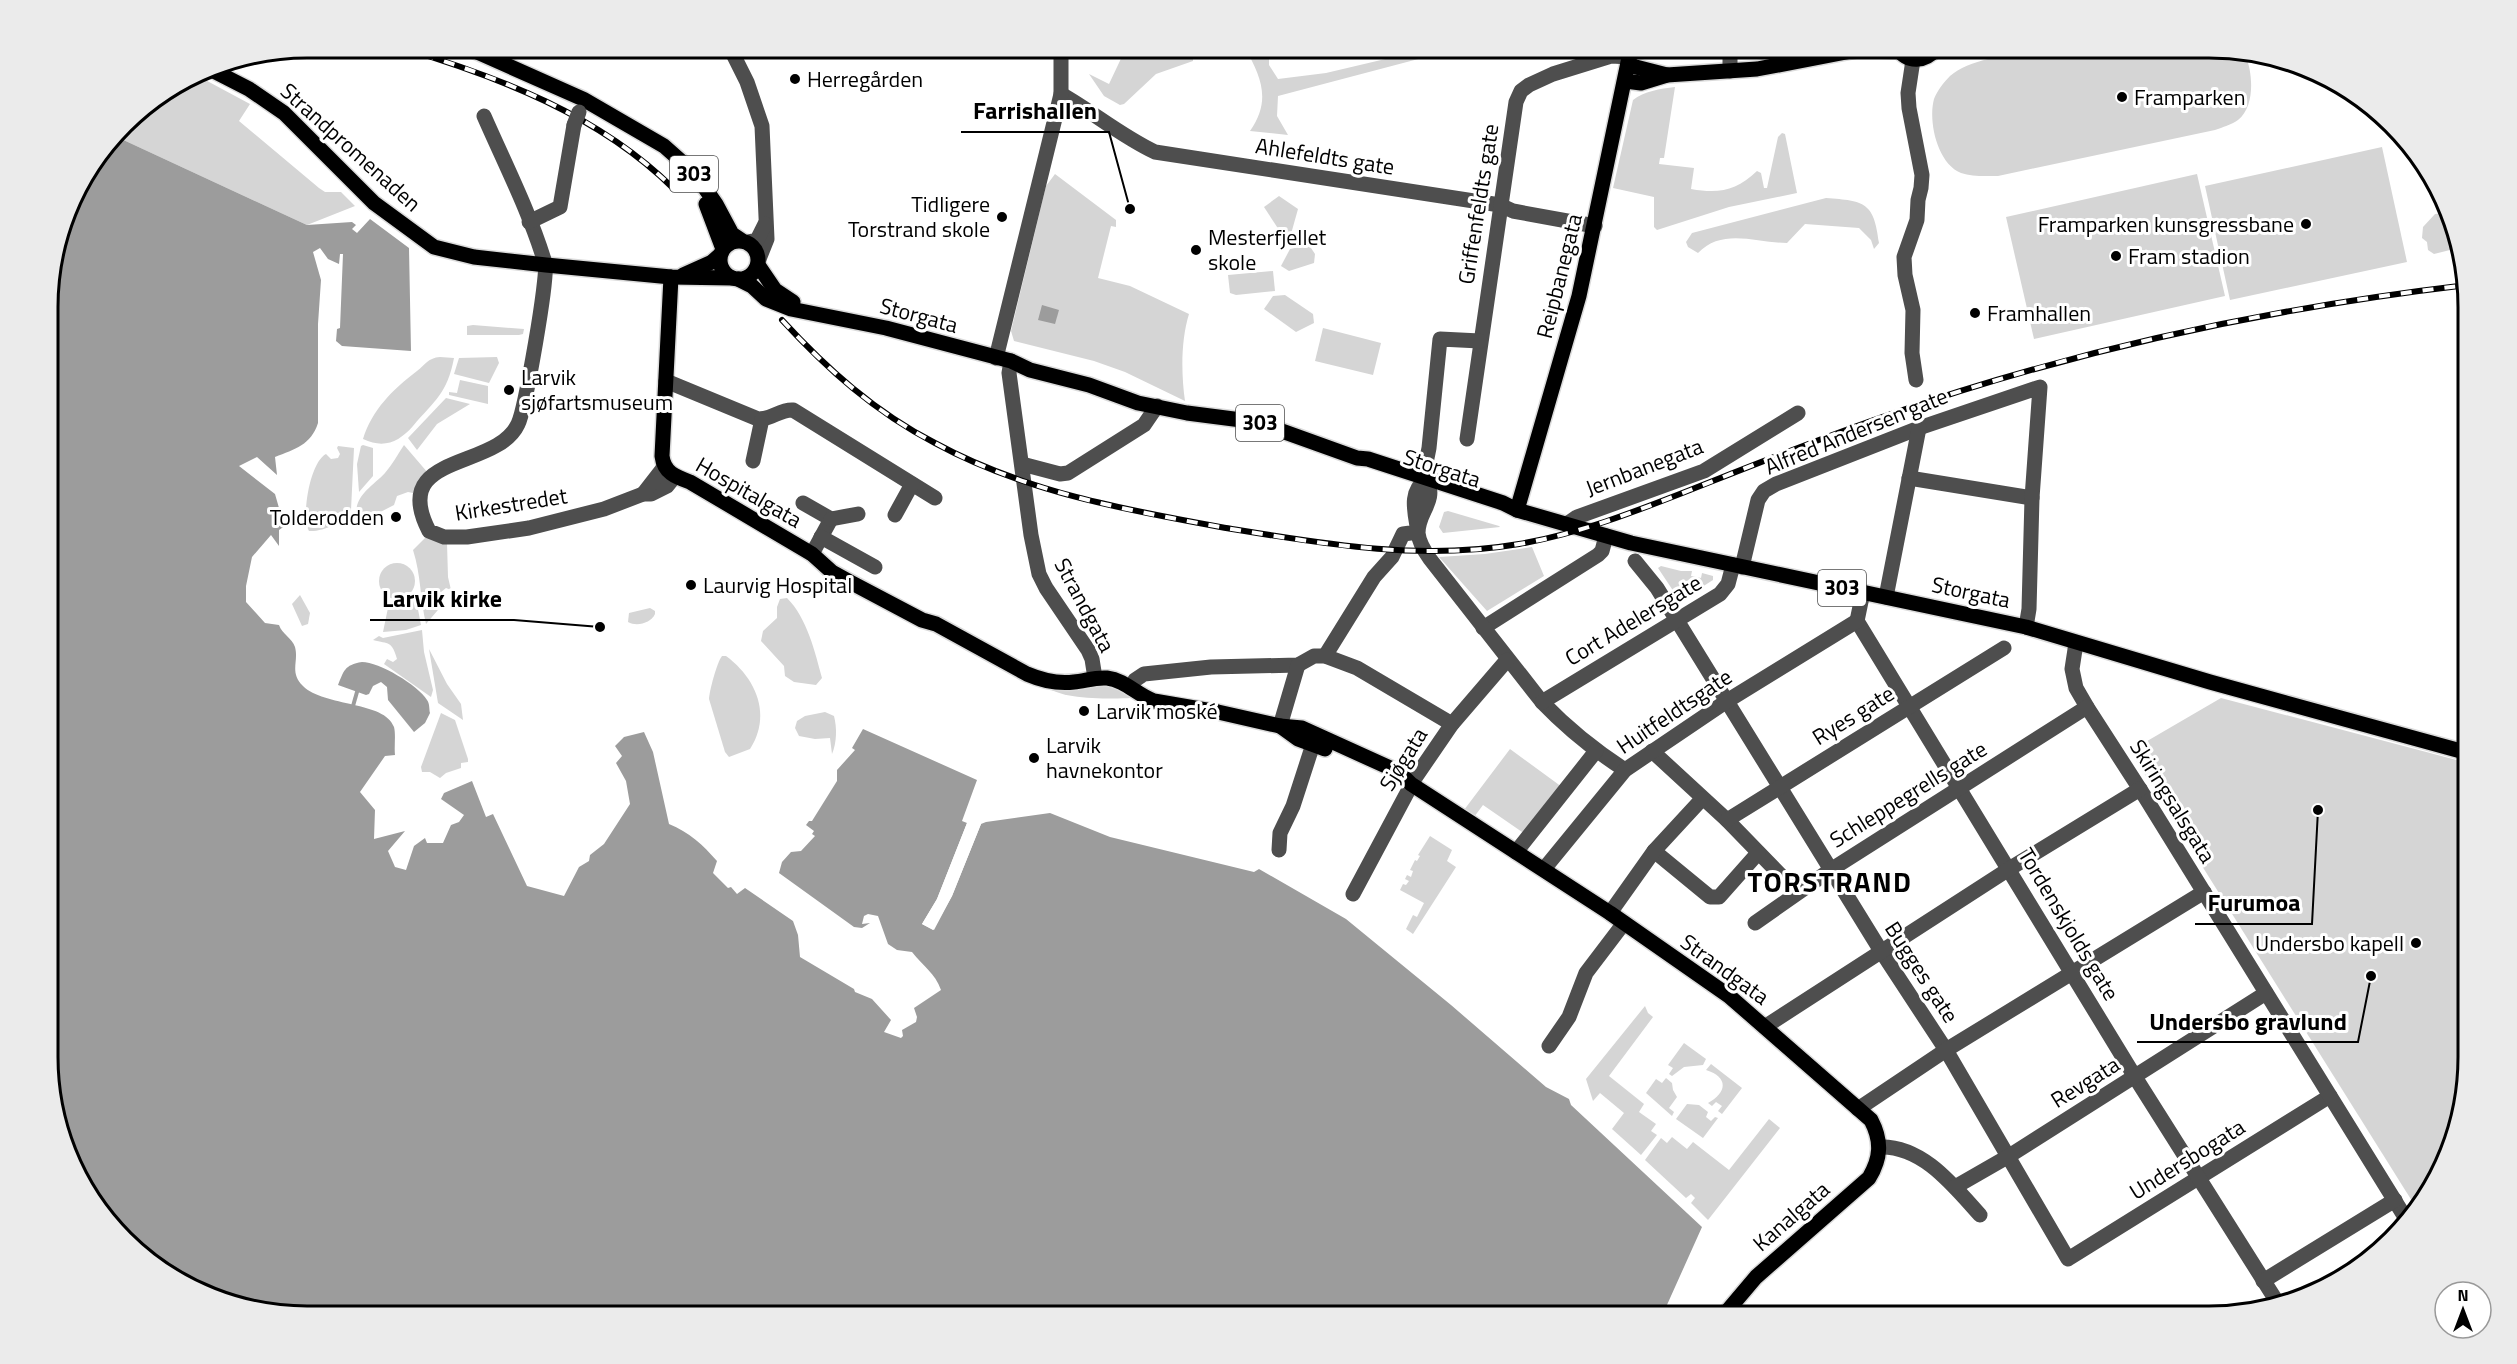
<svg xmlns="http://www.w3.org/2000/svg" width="2517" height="1364" viewBox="0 0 2517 1364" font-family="'Titillium Web',sans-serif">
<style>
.green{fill:#d5d5d5}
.water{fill:#9c9c9c}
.pier{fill:#fff}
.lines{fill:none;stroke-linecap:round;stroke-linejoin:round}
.stream{stroke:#9c9c9c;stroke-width:4}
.major-casing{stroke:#dbdbdb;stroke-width:18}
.minor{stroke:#4e4e4e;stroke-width:15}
.major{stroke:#000;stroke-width:15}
.rail-casing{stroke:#000;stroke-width:6}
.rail{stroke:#fff;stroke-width:4;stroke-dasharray:11;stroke-linecap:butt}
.minor-bridge{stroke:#4e4e4e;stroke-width:15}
.poi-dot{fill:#000;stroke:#fff;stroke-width:2}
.labels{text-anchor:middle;stroke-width:6;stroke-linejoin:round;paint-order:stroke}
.shield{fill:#fff;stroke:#4c4c4c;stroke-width:1.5}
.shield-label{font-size:21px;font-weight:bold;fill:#000}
.poi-label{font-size:22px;fill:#000;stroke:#fff;text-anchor:start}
.street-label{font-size:22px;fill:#000;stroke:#fff}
.district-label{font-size:28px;font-weight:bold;letter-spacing:1.5px;fill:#000;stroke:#fff}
.rim{fill:none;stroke:#000;stroke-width:3}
.leader{fill:none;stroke:#000;stroke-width:2}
.callout-dot{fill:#000;stroke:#fff;stroke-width:2}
.callout-label{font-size:24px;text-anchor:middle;font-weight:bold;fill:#000;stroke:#fff;stroke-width:6;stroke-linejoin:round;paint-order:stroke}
</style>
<rect width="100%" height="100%" fill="#fff"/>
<!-- green -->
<g class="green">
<path d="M1126 48H1193V61L1156 74 1124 104 1120 105 1104 96 1089 74 1109 84Z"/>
<path d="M1245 48H1269V65L1278 79 1326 73 1432 48H1443L1441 53 1278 96 1277 116 1288 135 1250 131C1271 101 1262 78 1245 48Z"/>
<path d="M2042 48H2209L2246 57C2253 74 2255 107 2238 120 2231 125 2223 127 2215 130L1998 176C1986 176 1972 177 1961 173 1937 163 1928 121 1934 99 1937 91 1944 82 1950 76 1970 58 2016 54 2042 48Z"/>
<path d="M196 75 250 104 239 121 319 188 325 192H341L355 206 307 225 117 137 136 113Z"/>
<path d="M1675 87 1664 158H1660L1659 164 1694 168 1691 189C1719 194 1736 191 1757 171L1761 173 1764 188H1767L1778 137 1782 133 1785 134 1797 193 1729 207 1657 230 1654 227V197L1613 188 1633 100C1644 91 1660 89 1675 87Z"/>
<path d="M2382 147 2407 262 2230 300 2205 186Z"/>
<path d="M1055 174 1116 220V227L1111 226 1098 278 1130 286 1189 314C1181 340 1181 373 1185 401L1125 372 1094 361 1014 341 1011 331 1046 186Z"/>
<path d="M2197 174 2225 296 2034 339 2006 217Z"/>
<path d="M1279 196 1298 209 1291 234 1279 230 1264 207Z"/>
<path d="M1826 198C1865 201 1874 202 1879 243L1874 249 1871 240 1859 228 1805 224 1787 243C1758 243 1722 227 1698 253L1688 247 1686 242 1692 233Z"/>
<path d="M2442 213 2456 245 2450 250 2434 254 2428 250 2427 242 2422 238 2423 227 2435 214Z"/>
<path d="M1309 245 1315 254 1314 263 1289 271 1281 266 1290 249Z"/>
<path d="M1273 271 1275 291 1236 295 1230 293 1228 275Z"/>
<path d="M1285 295 1313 314 1314 323 1296 332 1264 309 1273 296Z"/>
<path d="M473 325 524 329 523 334 519 335H467V326Z"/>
<path d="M1323 328 1381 343 1373 375 1315 361Z"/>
<path d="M440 357 454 358C447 394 435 400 413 426 399 442 384 449 363 439 372 410 393 389 417 371 426 364 428 358 440 357Z"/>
<path d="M497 357 499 363 489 383 454 374 459 358Z"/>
<path d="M460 380 488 386V404L449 395V392L457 393Z"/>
<path d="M446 398 470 404 437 424 417 450 408 438Z"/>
<path d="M363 445 373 448V476L359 492 357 464 361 446Z"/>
<path d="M404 445 428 473 413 493 408 492 397 496 394 505 359 523C349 498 371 488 385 473 392 465 398 454 404 445Z"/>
<path d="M338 446 354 448 351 510C344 522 323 532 309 531 301 516 310 462 326 454L331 459 338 458 340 454 337 448Z"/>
<path d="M1448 511 1499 526 1500 527 1443 533 1439 527 1444 512Z"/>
<path d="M426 537 447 543 448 577 451 590 446 588 441 592 443 604 426 624C420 599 421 575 413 550Z"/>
<path d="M1532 547 1544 576 1487 611 1439 557 1485 554Z"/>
<circle cx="397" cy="581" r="18"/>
<path d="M1661 566 1681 571H1692L1691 576 1701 578 1702 573 1713 576V580L1680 601 1658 568Z"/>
<path d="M415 594 421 625 406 630 383 632 389 603 403 602Z"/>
<path d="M300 595 310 613 308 624 302 626 292 604Z"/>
<path d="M787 598C807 618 815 652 822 678L816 685 794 682 785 676 784 666 761 641 763 631 777 618V607L780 599Z"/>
<path d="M650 608 655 611V614C651 623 637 627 628 622L629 613Z"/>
<path d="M422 630 424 652 433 690 431 697 384 664 387 659 393 662 397 659C392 641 389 644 373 640L379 636 383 638Z"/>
<path d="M429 649 447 684 461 704 463 720 438 703Z"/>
<path d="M722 656H726C756 678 772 715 750 749L729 757 725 752 709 699C709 692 717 662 722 656Z"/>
<path d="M1046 685H1112L1131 698C1114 699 1055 700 1046 685Z"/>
<path d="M2221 698 2468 763 2469 1056 2442 1171 2417 1209 2130 751Z"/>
<path d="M825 712 834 716C837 728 837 742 832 754L830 738 815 739 799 736 795 728 797 721 805 716Z"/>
<path d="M441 713 455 720 468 759V762L461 763V768L446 773 440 778 430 772H422L421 767Z"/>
<path d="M1510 749 1562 787 1525 834 1483 805 1474 817 1464 810Z"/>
<path d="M1430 836 1452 850 1447 861 1456 867 1413 934 1406 929 1413 915 1417 917 1424 903 1400 890 1403 884 1406 885 1409 881 1405 879 1407 875 1411 877 1413 871 1410 870 1415 860 1417 861 1420 856 1418 855Z"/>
<path d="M1645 1006 1648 1013 1653 1017 1609 1076 1644 1104 1639 1112 1656 1124 1651 1131 1657 1135 1641 1155 1612 1129 1624 1113 1600 1093 1593 1101 1586 1079Z"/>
<path d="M1684 1043 1706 1059 1703 1065 1684 1067 1672 1076 1669 1074 1673 1068 1668 1065Z"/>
<path d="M1711 1064 1742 1088 1722 1114 1718 1111 1722 1106 1716 1102 1712 1106 1708 1103C1727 1093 1729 1077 1706 1070Z"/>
<path d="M1666 1078 1672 1083 1673 1090 1677 1097 1669 1108 1674 1112 1672 1116 1646 1093 1656 1079 1662 1083Z"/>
<path d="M1687 1104 1699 1105 1708 1112 1706 1117 1711 1121 1715 1117 1718 1118 1703 1138 1676 1119Z"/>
<path d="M1769 1119 1780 1128 1708 1220 1691 1203 1695 1198 1691 1194 1686 1198 1645 1160 1661 1138 1667 1143 1672 1137 1687 1149 1693 1142 1729 1170Z"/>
</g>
<!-- water -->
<g class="water">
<path d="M117 137 307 225 352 222 356 225 352 229 357 233 370 219 409 248 411 351 342 346 336 341 337 329 340 328 343 254H340L339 264 328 259 320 248 313 252 321 280 318 324V423C311 445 295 449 275 457L277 475 257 457 239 466 275 494 279 508 289 523 279 530V546L271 535 252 557 246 586V602L265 623 279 625C282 634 292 638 295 647 299 662 289 672 303 686 324 707 385 701 394 727 396 735 394 747 395 755L385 756 360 792 375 810 374 839 405 831 388 851 395 867 406 870 414 846 425 838 427 843H443L451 825 459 822 464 815 441 799 444 793 472 781 486 817 493 814 527 886 564 896 579 867 589 861 590 855 604 844 630 804 626 781 616 763 622 756 615 746 624 737 644 732 653 752 669 824C689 832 703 845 717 861L713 873 728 888 731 887 737 894 745 888 793 921 798 935 800 957 854 989 855 992 872 999 891 1020 884 1032 901 1038 903 1036 902 1030 916 1022 917 1017 914 1008 941 990C935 973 923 966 912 952L897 950 888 944 878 916 868 914 864 916 862 924 870 923 862 928 854 927 779 873 782 862 791 852 801 851 815 836 812 834 814 831 806 825 809 821H812L837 781V770L855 750 852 748 863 729 977 780 962 821 967 823 937 899 922 924 933 930 952 896 981 824 986 822 1050 813 1110 837 1254 872 1259 869 1346 919 1451 1005 1546 1087 1569 1099 1571 1105 1702 1227 1662 1316H308L193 1289 137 1252 92 1201 50 1090 49 291 75 193Z"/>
<path d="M1042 305 1059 310 1055 324 1038 320Z"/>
<path d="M362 662C379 662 418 685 427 700 430 704 429 710 430 713L425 723 414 732 388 700 387 687 381 682 373 686 369 694 366 695 338 685C344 671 344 665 362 662Z"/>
</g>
<!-- pier -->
<path class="pier" d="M967 823H970L939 900 926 923 932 926 949 894 978 824H981L952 896 934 930 922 924 937 899Z"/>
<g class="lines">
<!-- stream -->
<path class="stream" d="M353 706 357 692"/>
<!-- major casing -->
<g class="major-casing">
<g id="major">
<path d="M468 48 583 99 664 146 682 162 702 184 716 204 732 234 741 240"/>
<path d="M1897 48C1908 64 1925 62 1937 48"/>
<path d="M1628 65 1667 75"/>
<path d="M208 68 249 89 284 113 374 203 434 247 474 257 546 265 671 277 732 278"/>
<path d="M1625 81 1641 83 1667 75 1757 69 1862 49 1899 51"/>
<path d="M706 204 723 249"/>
<circle cx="739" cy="260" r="19"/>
<path d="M758 265 775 290 793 302"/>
<path d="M683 275 712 262 720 255"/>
<path d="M671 277 662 456C664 473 676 477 690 482L812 554 832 572 852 583 922 620 936 624 1027 674C1041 680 1058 684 1074 682 1085 681 1095 677 1107 678 1125 680 1137 695 1154 701L1218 712 1280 726 1302 728 1399 772 1411 784 1610 913 1729 996 1871 1120C1882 1141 1881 1158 1869 1178L1756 1277 1723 1316"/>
<path d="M738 279 752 286 766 299 791 309 886 328 1011 361 1030 370 1089 385 1138 403 1187 413 1257 422 1357 458 1368 459 1503 503 1517 510 1631 543 2026 627 2210 682 2468 753"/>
<path d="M1517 510 1579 296 1631 48"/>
<path d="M1280 726 1298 739 1325 749"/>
</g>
</g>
<!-- minor -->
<g class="minor">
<path d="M730 48 747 82 762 126 767 239 759 259"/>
<path d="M1913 60 1908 93 1909 108 1922 175 1921 188 1918 200 1917 220 1904 257 1905 275 1913 310 1912 353 1916 380"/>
<path d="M1730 71V48"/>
<path d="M1061 94C1093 112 1121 136 1155 152L1500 205 1513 211 1595 226"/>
<path d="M484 116C505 164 530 213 545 263 549 274 525 410 518 424 496 471 388 452 429 531L444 537H467L529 528 604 509 643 494H651L667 486 675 476"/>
<path d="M529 222 560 207 574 125"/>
<path d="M748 242 757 240 765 224"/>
<path d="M996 358 1061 94V48"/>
<path d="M1011 361 1009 373 1031 535 1039 574 1046 588 1088 650 1092 659 1095 678"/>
<path d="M666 381 758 419C771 420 780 409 793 410L935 498"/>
<path d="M1467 439 1516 102 1521 91 1529 85 1553 74 1611 56 1630 57"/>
<path d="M753 461 762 419"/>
<path d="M1022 464 1060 474 1068 473 1144 425 1157 406"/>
<path d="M1423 478 1429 448 1440 339 1480 341"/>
<path d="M1909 478 2032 498"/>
<path d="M643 494 664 467"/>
<path d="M803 503 831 519 812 554"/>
<path d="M895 515 912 484"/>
<path d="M831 519 858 514"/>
<path d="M1567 524 1577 517 1704 471 1798 413"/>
<path d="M821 537 875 567"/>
<path d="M1635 561 1657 588 1881 951 1946 1050 2068 1259 2330 1096"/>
<path d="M1742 567 1758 500 1764 491 1776 484 1919 428 2040 387 2032 498 2029 609 2026 627"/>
<path d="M1863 592 1857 621 2135 1077 2279 1305"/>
<path d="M1886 597 1919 428"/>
<path d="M1483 628 1598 555 1602 551 1606 536"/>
<path d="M2076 643 2072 669 2076 688 2087 707 2145 797 2408 1222"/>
<path d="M1325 656 1374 577 1392 557 1403 534 1418 532C1415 512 1408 492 1427 479 1437 503 1418 511 1418 533 1419 543 1425 552 1430 559L1542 702C1567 728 1594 750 1625 770"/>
<path d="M1131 687 1135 680 1144 674 1211 667 1298 665 1314 656H1325L1357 668 1452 724"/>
<path d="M1542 702 1720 594 1728 584 1733 565"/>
<path d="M1280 726 1298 665"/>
<path d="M1652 751 1727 820 1797 892"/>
<path d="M1727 820 2004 648"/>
<path d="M1279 850 1280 833 1293 806 1316 735"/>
<path d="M1654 851 1710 897H1719L1758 853"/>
<path d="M1516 852 1596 751"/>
<path d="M1544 869 1625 770 1727 701 1857 621"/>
<path d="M1353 894 1415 778 1452 724 1507 660"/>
<path d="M1610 913 1654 851 1702 799"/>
<path d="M1755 923 1832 869 2087 707"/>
<path d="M1766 1026 2009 869 2140 789"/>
<path d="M1549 1046 1569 1017 1586 973 1624 923"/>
<path d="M1858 1109 1946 1050 2204 892"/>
<path d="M1879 1147C1922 1145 1953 1185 1980 1215"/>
<path d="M1955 1187 2009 1156 2266 993"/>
<path d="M2263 1281 2395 1200"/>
</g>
<!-- major -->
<use href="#major" class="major"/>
<!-- rail casing -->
<g class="rail-casing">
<g id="rail">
<path d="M402 48C499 77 599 115 673 188"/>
<path d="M782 320C827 369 875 412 935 443 1025 492 1126 510 1226 528 1324 544 1420 561 1519 544 1578 534 1634 512 1690 490 1756 464 1823 437 1891 414 2078 349 2271 308 2467 285"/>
</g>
</g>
<!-- rail -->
<use href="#rail" class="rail"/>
<!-- minor-bridge -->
<path class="minor-bridge" d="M574 125 579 112"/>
</g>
<!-- markers -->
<g class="poi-dot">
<circle cx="795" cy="79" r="6"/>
<circle cx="2122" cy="97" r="6"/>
<circle cx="1002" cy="217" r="6"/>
<circle cx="2306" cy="224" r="6"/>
<circle cx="1196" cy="250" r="6"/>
<circle cx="2116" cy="256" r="6"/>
<circle cx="1975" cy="313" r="6"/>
<circle cx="509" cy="390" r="6"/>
<circle cx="396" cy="517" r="6"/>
<circle cx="691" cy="585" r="6"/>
<circle cx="1084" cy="711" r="6"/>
<circle cx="1034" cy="758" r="6"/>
<circle cx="2416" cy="943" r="6"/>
</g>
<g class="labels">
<!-- shield labels -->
<g class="shield">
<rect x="670" y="156" width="48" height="36" rx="4.5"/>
<rect x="1236" y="405" width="48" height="36" rx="4.5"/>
<rect x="1818" y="570" width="48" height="36" rx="4.5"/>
</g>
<g class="shield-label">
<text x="694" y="181">303</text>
<text x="1260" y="430">303</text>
<text x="1842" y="595">303</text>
</g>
<!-- poi labels -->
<g class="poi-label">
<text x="807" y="87">Herregården</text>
<text x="2134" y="105">Framparken</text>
<text x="990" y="212" text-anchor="end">Tidligere<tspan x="990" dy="25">Torstrand skole</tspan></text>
<text x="2294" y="232" text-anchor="end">Framparken kunsgressbane</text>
<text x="1208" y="245">Mesterfjellet<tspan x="1208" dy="25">skole</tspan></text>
<text x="2128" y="264">Fram stadion</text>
<text x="1987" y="321">Framhallen</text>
<text x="521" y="385">Larvik<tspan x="521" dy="25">sjøfartsmuseum</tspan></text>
<text x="384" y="525" text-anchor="end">Tolderodden</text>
<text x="703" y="593">Laurvig Hospital</text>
<text x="1096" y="719">Larvik moské</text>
<text x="1046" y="753">Larvik<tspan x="1046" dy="25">havnekontor</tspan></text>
<text x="2404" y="951" text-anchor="end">Undersbo kapell</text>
</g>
<!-- street labels -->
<g class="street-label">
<text transform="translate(351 147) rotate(42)" y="8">Strandpromenaden</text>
<text transform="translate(1325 156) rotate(9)" y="8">Ahlefeldts gate</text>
<text transform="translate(1478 204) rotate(-81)" y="8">Griffenfeldts gate</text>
<text transform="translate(1559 276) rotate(-76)" y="8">Reipbanegata</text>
<text transform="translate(919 315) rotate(15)" y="8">Storgata</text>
<text transform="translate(1856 431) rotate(-22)" y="8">Alfred Andersen gate</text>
<text transform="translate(1644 467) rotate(-21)" y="8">Jernbanegata</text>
<text transform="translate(1442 468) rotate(18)" y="8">Storgata</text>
<text transform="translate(749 492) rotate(30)" y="8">Hospitalgata</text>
<text transform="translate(511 504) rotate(-9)" y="8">Kirkestredet</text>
<text transform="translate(1971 592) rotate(12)" y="8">Storgata</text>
<text transform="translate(1085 605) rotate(62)" y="8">Strandgata</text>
<text transform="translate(1633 620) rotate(-31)" y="8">Cort Adelersgate</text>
<text transform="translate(1674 711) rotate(-34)" y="8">Huitfeldtsgate</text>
<text transform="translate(1853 715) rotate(-32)" y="8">Ryes gate</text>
<text transform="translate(1403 759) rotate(-58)" y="8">Sjøgata</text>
<text transform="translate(1908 794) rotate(-32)" y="8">Schleppegrells gate</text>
<text transform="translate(2173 801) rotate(58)" y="8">Skiringsalsgata</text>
<text transform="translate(2069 924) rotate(59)" y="8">Tordenskjolds gate</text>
<text transform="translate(1725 969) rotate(36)" y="8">Strandgata</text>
<text transform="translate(1922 972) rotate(57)" y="8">Bugges gate</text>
<text transform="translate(2085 1082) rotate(-32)" y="8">Revgata</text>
<text transform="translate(2187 1159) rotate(-32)" y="8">Undersbogata</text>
<text transform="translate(1791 1216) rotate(-41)" y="8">Kanalgata</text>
</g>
<!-- district labels -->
<g class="district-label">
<text x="1830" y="892">TORSTRAND</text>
</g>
</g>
<!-- crop -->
<path d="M0 0H2517V1364H0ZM307 58H2209A249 249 0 0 1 2458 307V1057A249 249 0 0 1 2209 1306H307A249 249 0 0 1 58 1057V307A249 249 0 0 1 307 58Z" fill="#ebebeb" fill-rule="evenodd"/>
<path class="rim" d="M307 58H2209A249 249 0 0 1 2458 307V1057A249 249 0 0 1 2209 1306H307A249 249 0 0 1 58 1057V307A249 249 0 0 1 307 58Z"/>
<!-- callouts -->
<path class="leader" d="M1130 209L1109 132H961M600 627L514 620H370M2318 810L2312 924H2195M2371 976L2358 1042H2137"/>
<g class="callout-dot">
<circle cx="1130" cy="209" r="6"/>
<circle cx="600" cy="627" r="6"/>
<circle cx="2318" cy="810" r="6"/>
<circle cx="2371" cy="976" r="6"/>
</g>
<g class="callout-label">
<text x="1035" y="119">Farrishallen</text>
<text x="442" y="607">Larvik kirke</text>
<text x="2254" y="911">Furumoa</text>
<text x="2248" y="1030">Undersbo gravlund</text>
</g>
<!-- north arrow -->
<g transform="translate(2463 1310)"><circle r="28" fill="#ffffff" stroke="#999999" stroke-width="1.5"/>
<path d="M0-4.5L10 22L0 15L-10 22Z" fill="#000000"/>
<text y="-9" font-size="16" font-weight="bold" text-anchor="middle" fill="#000000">N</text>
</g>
</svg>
